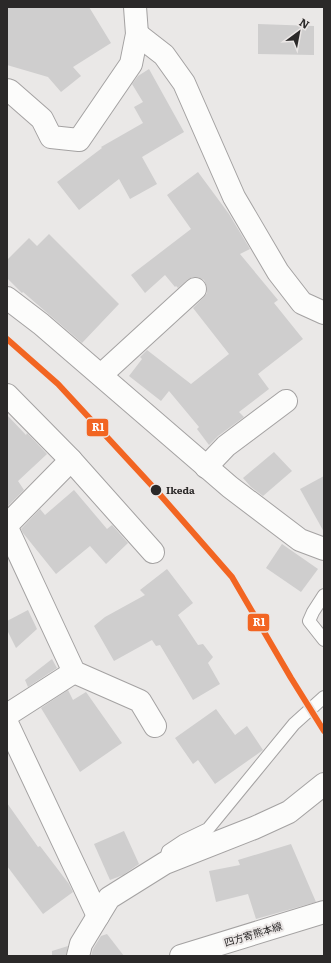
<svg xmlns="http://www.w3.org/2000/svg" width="331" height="963" viewBox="0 0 331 963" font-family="Literata,'Noto Sans JP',serif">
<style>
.building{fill:#cfcece}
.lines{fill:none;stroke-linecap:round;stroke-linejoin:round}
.lane-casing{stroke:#a4a2a2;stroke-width:14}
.street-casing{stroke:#a4a2a2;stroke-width:24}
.secondary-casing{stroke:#a4a2a2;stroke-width:24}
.lane{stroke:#fcfcfb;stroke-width:12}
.street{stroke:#fcfcfb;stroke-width:22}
.secondary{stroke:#fcfcfb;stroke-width:22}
.rail-1-casing{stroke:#ebe7e6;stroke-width:9}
.rail-1{stroke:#f26522;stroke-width:6}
.stop-dot{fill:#2b2929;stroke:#ebe7e6;stroke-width:1.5}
.labels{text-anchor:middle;stroke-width:4;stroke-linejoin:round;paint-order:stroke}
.stop-label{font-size:10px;font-weight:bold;fill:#2b2929;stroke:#ebe7e6;text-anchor:start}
.street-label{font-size:10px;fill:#2b2929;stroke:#ebe7e6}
.line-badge{stroke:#ebe7e6;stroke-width:1.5}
.badge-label{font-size:11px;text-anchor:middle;font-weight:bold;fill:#fff}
</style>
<rect width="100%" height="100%" fill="#eae8e7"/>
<!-- building -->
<g class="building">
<path d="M7 7H89L111 43 73 67 81 76 61 92 48 77 7 65Z"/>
<path d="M258 24 314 26V55L258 54Z"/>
<path d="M149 69 184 132 142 157 157 184 130 199 119 179 79 210 57 182 102 148 101 147 143 123 134 107 143 102 132 84 138 76Z"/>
<path d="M198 172 229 214 250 249 240 254 278 300 274 303 303 339 258 374 269 389 239 412 244 417 218 436 209 445 197 429 199 427 169 391 161 401 129 376 142 359 140 357 147 350 191 384 229 354 193 308 203 298 207 293V287L204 280 198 277H192L187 280 178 288 176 286 175 287 165 275 145 293 131 275 191 229 167 195Z"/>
<path d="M49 234 119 304 82 343 23 292 22 293 7 278V260L29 238 37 246Z"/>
<path d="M7 415 26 435 27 433 47 454 18 481 24 490 7 507Z"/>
<path d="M274 452 292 471 263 496 251 487 243 478Z"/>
<path d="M324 476V532L300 489Z"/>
<path d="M74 490 107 529 112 525 128 543 106 564 90 546 56 574 23 533 21 529 40 509 45 515Z"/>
<path d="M282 544 318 569 301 592 266 568Z"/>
<path d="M167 569 193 603 178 615 198 645 203 644 213 657 208 663 220 684 193 700 160 645 156 646 152 640 114 661 94 626 105 617 145 595 140 590Z"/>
<path d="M28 610 37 629 16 648 7 630V621Z"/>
<path d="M52 659 57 668 28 687 25 680Z"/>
<path d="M68 690 73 700 86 692 122 743 80 772 41 708Z"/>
<path d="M216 709 235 735 247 726 263 750 215 784 198 760 193 764 175 738Z"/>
<path d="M7 803 38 847 40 846 69 884 73 892 43 914 7 866Z"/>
<path d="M124 831 139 864 123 875 110 880 94 844Z"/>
<path d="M291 844 316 902 256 919 248 894 216 902 209 871 240 865 238 860Z"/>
<path d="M107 934 124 956H91L93 949 101 936Z"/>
<path d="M68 946 66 956H52V951Z"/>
</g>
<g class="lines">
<!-- lane casing -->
<g class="lane-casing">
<g id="lane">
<path d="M324 595 313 612 309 621 324 640"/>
<path d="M165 862 168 851 183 841 208 829 294 724 324 697"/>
</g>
</g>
<!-- street casing -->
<g class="street-casing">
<g id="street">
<path d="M137 34 164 55 184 83 234 197 278 272 302 303 324 313"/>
<path d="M7 90 10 91 42 119 51 137 79 140 131 64 137 34 135 7"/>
<path d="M7 298 41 324 230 487 300 540 324 549"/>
<path d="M101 375 195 289"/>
<path d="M7 395 71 460 153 552"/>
<path d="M206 467 226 446 286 401"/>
<path d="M7 525 71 460"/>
<path d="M7 528 74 672 140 701 155 726"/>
<path d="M7 715 74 672"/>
<path d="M7 723 98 916"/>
<path d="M78 956 81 944 109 898 165 863 254 828 289 812 324 784"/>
</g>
</g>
<!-- secondary casing -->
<g class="secondary-casing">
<path id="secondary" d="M181 956 324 912"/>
</g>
<!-- lane -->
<use href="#lane" class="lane"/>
<!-- street -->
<use href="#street" class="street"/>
<!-- secondary -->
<use href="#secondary" class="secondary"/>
<!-- rail-1 casing -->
<g class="rail-1-casing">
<path id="rail-1" d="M7 339 58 384 155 489 232 577 291 678 324 731"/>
</g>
<!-- rail-1 -->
<use href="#rail-1" class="rail-1"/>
</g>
<!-- markers -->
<circle class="stop-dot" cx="156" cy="490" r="6"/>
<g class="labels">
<!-- stop labels -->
<g class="stop-label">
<text x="166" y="494">Ikeda</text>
</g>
<!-- street labels -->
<g class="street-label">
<text transform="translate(253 934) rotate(-17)" y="4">四方寄熊本線</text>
</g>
</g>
<g class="line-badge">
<rect x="86" y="418" width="23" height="19" rx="4" fill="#f26522"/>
<rect x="247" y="613" width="23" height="19" rx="4" fill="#f26522"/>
</g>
<g class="badge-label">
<text x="98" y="431">R1</text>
<text x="259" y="626">R1</text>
</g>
<!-- border -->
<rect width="331" height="963" fill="none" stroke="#2b2929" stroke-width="16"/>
<!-- north arrow -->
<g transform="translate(299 32) rotate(32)" stroke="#ebe7e6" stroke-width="3" paint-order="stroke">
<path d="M0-3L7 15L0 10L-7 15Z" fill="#2b2929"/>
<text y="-6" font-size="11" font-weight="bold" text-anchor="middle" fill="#2b2929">N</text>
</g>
</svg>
